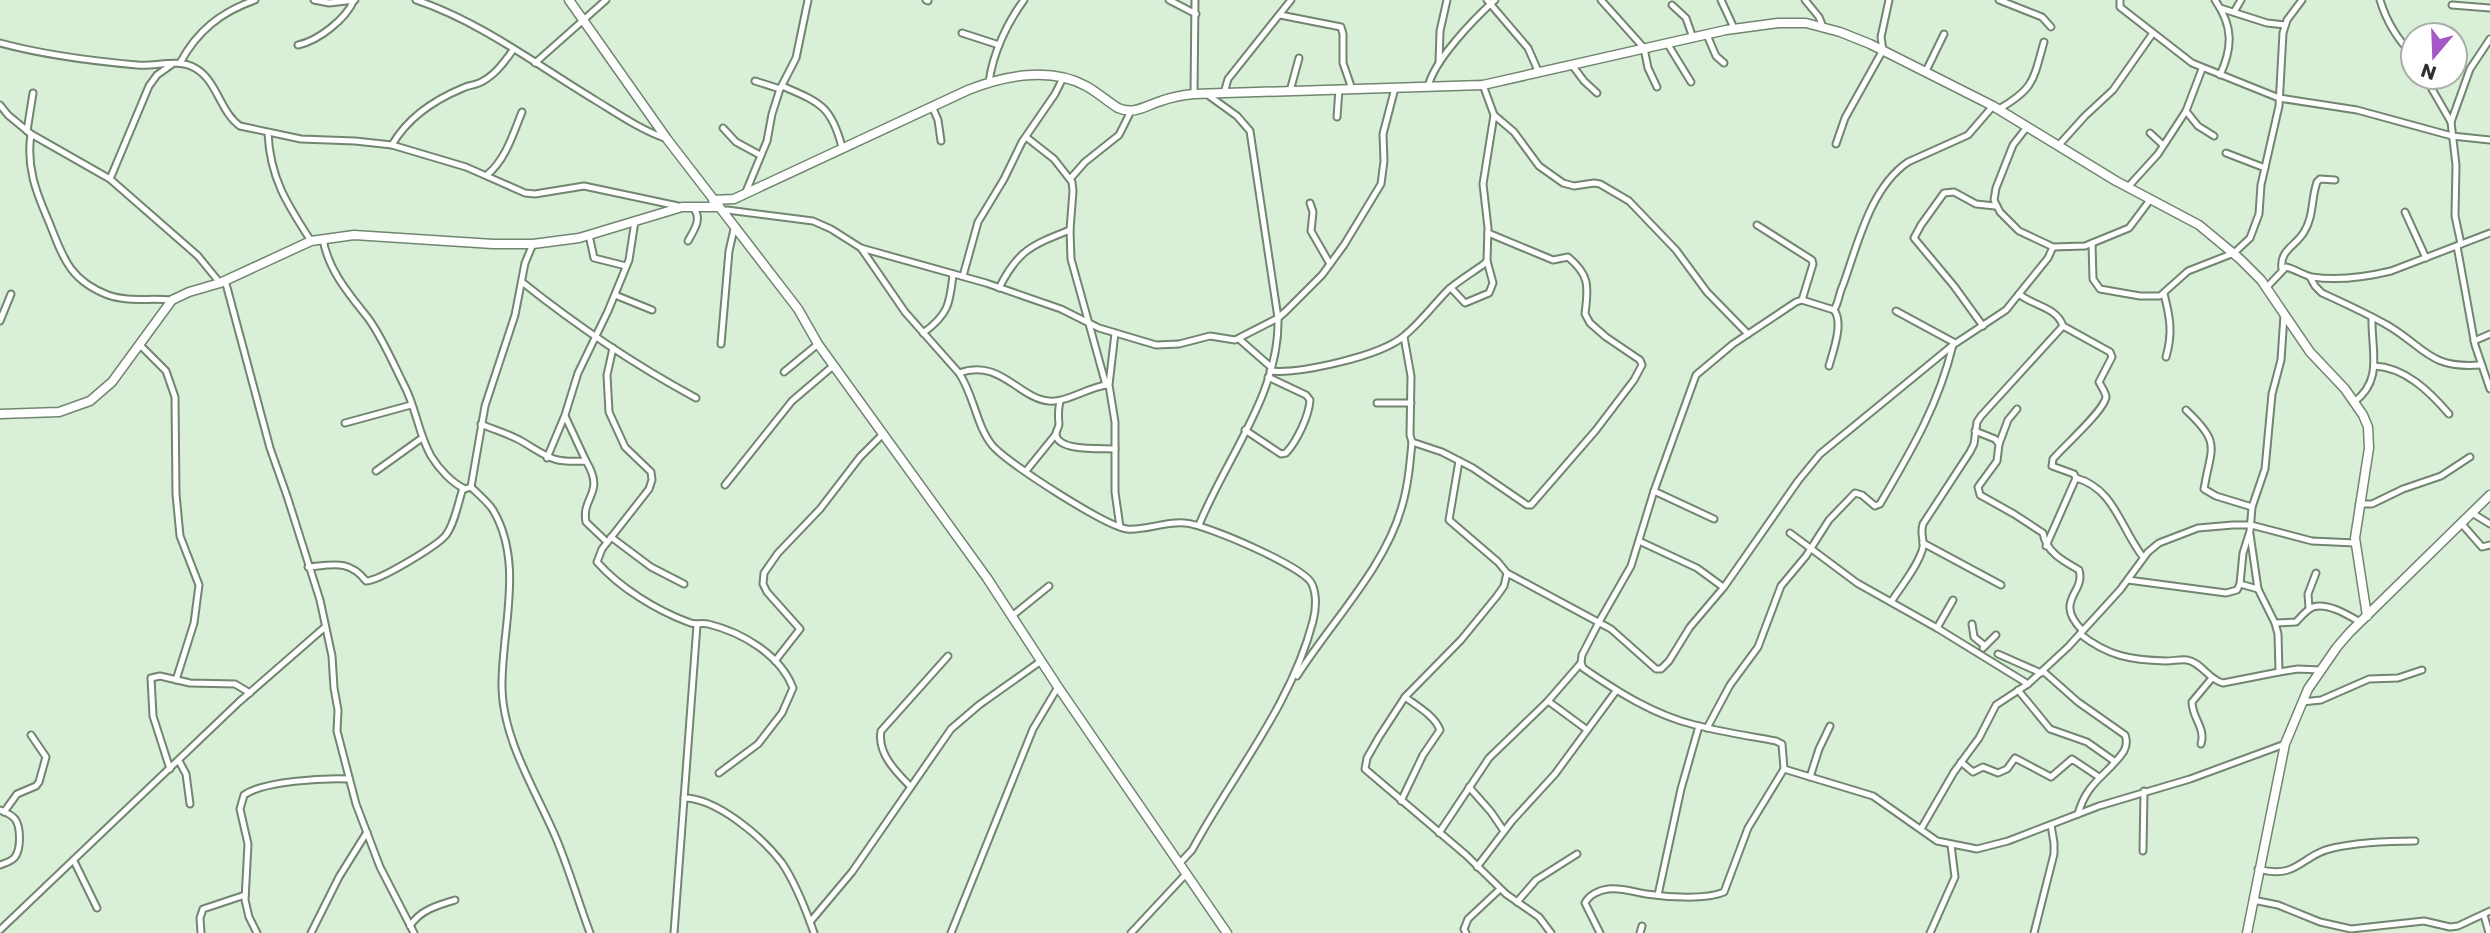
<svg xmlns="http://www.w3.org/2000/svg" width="2490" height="933" viewBox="0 0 2490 933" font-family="Poppins,sans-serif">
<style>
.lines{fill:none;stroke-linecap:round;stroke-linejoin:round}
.minor-casing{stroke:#71856f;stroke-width:9}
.secondary-casing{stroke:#71856f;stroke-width:11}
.minor{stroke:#fff;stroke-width:5}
.secondary{stroke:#fff;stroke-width:8}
</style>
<rect width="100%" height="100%" fill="#d9efd7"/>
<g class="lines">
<!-- minor casing -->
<g class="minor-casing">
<g id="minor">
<path d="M314 0 329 3 355 0"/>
<path d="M416 0C481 22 537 65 595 100 618 114 641 130 667 139"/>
<path d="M926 0 928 1"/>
<path d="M1169 0 1196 14"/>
<path d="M1487 0 1528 48 1539 73"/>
<path d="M1601 0 1644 48 1648 68 1657 87"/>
<path d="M1721 0 1734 28"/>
<path d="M1805 0 1819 17 1823 27"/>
<path d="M1999 0 2042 17 2051 27"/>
<path d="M2120 0V7L2192 63 2279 98 2357 110 2452 136 2490 140"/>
<path d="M2215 0C2233 26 2233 47 2220 75"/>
<path d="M2380 0C2386 20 2398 40 2413 55"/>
<path d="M1672 5 1686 18 1693 38"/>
<path d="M2452 5 2490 8"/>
<path d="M2220 8 2267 23 2285 25"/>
<path d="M2234 12 2241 0"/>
<path d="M1280 15 1341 27 1343 34V63L1352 89"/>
<path d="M962 33 999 45"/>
<path d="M1707 35 1716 56 1724 63"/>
<path d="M0 43C44 55 92 61 137 65 156 67 178 58 195 68 217 80 220 112 240 126L301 139 355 141 392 145 466 167 525 193 535 194 584 186 678 206"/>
<path d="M1667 43 1691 82"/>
<path d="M298 45C318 41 346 19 354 0"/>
<path d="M180 63C197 31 221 12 255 0"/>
<path d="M535 63 606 0"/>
<path d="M1439 63 1440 31 1447 0"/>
<path d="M1572 65 1584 81 1597 93"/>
<path d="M2202 69 2186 111 2198 126 2214 136"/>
<path d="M1926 71 1944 34"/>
<path d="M2425 77 2451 122"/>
<path d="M755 81 780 89"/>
<path d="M989 82C993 53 1007 23 1024 0"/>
<path d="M782 86C819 102 831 105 842 147"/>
<path d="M1428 87C1434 60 1474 19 1495 0"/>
<path d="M1290 91 1299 58"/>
<path d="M1224 93 1228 79 1291 0"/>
<path d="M1194 94 1195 0"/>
<path d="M0 105 8 115 31 134 110 179 198 256 220 283"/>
<path d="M932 106 938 120 941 141"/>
<path d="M1999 109C2035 88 2033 80 2044 42"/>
<path d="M1494 115 1514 132 1539 166 1563 183 1574 186 1594 183 1600 184 1629 201 1676 250 1707 292 1748 334"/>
<path d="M1337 117 1339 89"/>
<path d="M2027 127 2013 145 1996 188 1994 200 2000 212 2019 231 2053 247 2085 246 2129 228 2150 200"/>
<path d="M723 128 736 142 760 155"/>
<path d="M27 131 33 93"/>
<path d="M268 133C270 178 287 204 311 241"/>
<path d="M2150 133 2163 145"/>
<path d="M31 134C26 167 36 192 49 222 63 257 69 280 108 295 127 302 151 298 172 300"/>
<path d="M1026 137 1054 159 1072 182 1073 191 1070 230 1071 259 1106 385"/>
<path d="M1836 144 1845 118 1883 50 1881 37 1889 0"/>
<path d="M392 145C408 117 434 100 463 88 469 85 477 85 483 81 496 74 505 61 513 50"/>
<path d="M2058 146 2085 116 2113 90 2153 33"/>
<path d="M2226 153 2265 168"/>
<path d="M487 175C506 159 513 134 522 112"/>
<path d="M110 179 149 86 157 75 171 65"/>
<path d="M1070 179 1085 162 1119 135 1131 111"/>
<path d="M2128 187 2158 154 2186 111"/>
<path d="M745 194 767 141 772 114 780 89 796 58 808 0"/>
<path d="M1310 203 1313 212 1311 231 1330 264"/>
<path d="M727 210 813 221 831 229 861 248 986 283 1061 309 1099 328 1156 345 1179 344 1210 336 1235 340 1278 318 1286 311 1322 275 1344 245 1381 184 1384 161 1383 134 1395 88"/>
<path d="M2405 212 2426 258"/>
<path d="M1757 225 1812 260 1813 264 1802 300"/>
<path d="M589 235 594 258 626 266"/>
<path d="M323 239C328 270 349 294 368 318 382 337 393 363 404 385 416 407 418 433 431 456 439 469 452 483 465 489L471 487 485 406 515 315 525 263 533 244"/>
<path d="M688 241C694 230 703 218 693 208"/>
<path d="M2092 243 2093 279 2100 289 2140 296H2160L2188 271 2234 253 2250 238 2259 214 2261 185 2279 106 2283 33 2287 20 2302 0"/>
<path d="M2461 244 2455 216 2456 165 2451 122 2470 69 2490 39"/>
<path d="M2457 246 2475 345 2490 389"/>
<path d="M861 248 905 312 959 373C974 395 976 425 992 445 1007 463 1105 526 1127 529 1144 531 1166 521 1185 523 1205 524 1305 567 1312 584 1317 595 1316 610 1313 621 1291 706 1233 774 1192 850L1179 864"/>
<path d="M2282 269C2279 250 2296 246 2304 232 2314 216 2311 199 2317 182L2320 179 2335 180"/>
<path d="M963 276 978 222 1004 179 1022 142 1055 94 1063 78"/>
<path d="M2310 277 2315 286 2322 293C2344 303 2366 313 2387 325 2425 347 2429 369 2480 365"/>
<path d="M225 280 270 448 287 496 320 600 332 656 334 688 338 710 337 731 356 804 380 867 414 933"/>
<path d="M522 282C577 326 635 365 696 398"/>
<path d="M2267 287 2286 267C2295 269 2303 275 2312 277 2338 281 2366 277 2391 271L2490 233"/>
<path d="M999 288C1018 250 1032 245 1070 230"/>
<path d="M1451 288 1465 303 1489 293 1493 283 1487 261"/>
<path d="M2164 294C2170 317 2173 333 2166 357"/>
<path d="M615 295 652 310"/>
<path d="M1896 311 1955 343"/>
<path d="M0 321 11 294"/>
<path d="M1983 326 1954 286 1914 238 1921 225 1944 193 1954 192 1976 204 1995 206"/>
<path d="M923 333C948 315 950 304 953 274"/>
<path d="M1115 333 1109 385 1115 422V492L1120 527"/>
<path d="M1404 337 1411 376 1410 435 1412 442 1442 452 1473 468 1527 505H1531L1596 430 1634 380 1642 365 1640 360 1606 337 1590 323 1585 314C1588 288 1591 276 1568 257L1553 260 1488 233"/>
<path d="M1239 339 1271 367"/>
<path d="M2474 341 2490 334"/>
<path d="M721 344 729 251 734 229"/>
<path d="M140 345 166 371 175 397 176 494 180 536 199 585 194 623 176 680"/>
<path d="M613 348 607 375 609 412 625 447 651 472 652 480 649 489 602 549 597 562C620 588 656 610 688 622 696 626 700 622 708 624 741 632 780 654 793 688L782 713 758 744 719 773"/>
<path d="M1829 366C1833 351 1844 323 1834 310 1839 302 1839 293 1843 285 1858 244 1870 188 1908 162L1968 135 1993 106"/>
<path d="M2374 366C2405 367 2430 392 2449 414"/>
<path d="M1270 371C1300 374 1381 356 1404 336 1421 322 1434 304 1449 289 1460 280 1473 272 1484 264L1487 261 1488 228 1483 184 1494 115 1483 85"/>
<path d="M784 372 818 344"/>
<path d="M959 373C1000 358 1018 398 1049 401 1065 403 1087 388 1106 385"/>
<path d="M1060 401C1058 410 1058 416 1059 424 1059 428 1055 432 1056 435 1059 452 1103 448 1115 449"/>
<path d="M2354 402C2384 380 2371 350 2372 317"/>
<path d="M1377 403H1411"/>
<path d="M2186 410C2222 444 2211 446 2204 489L2216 496 2252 507"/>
<path d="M565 416 586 461"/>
<path d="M345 423 411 405"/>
<path d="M481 424C494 430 510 434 523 442 550 458 552 463 586 461 606 494 581 496 586 522L607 542"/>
<path d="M1245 430 1281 454 1286 453C1297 441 1309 416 1310 400L1306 395 1268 377"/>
<path d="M1975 431 1995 439 1999 444 1997 461 1978 487 1980 495 2014 514 2043 533C2046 552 2063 561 2079 570 2086 593 2053 600 2082 630"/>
<path d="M1999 444 2008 420 2017 409"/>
<path d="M547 458 565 415 578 373 608 311 629 260 635 221"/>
<path d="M1459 461 1449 520 1498 562 1507 573 1504 586 1497 596 1461 640 1405 697 1379 737 1367 758 1365 769 1466 855 1506 894 1539 917 1551 933"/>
<path d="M376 471 422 438"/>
<path d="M1026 471 1056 434"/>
<path d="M2076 478C2114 488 2121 529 2143 557"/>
<path d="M725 485 792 401 833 366"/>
<path d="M471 487C478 494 488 502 493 510 525 564 501 630 502 688 503 740 536 791 556 838 569 869 578 901 590 933"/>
<path d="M1654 491 1714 519"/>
<path d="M2359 504H2372L2403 489 2441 476 2470 457"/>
<path d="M2472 513 2490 524"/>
<path d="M2461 523 2482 547 2490 545"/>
<path d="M1199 525C1226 458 1280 393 1278 318L1250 131 1237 116 1208 95"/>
<path d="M1790 533 1857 583 1937 628 2028 684"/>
<path d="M2250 534 2258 589 2275 623 2278 634 2279 672 2298 669 2320 670"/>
<path d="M611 537 651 567 684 584"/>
<path d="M1639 541 1697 568 1723 587"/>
<path d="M1923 543 2001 585"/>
<path d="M2046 546 2076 478 2074 474 2052 466 2053 459C2063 447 2104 411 2106 397 2106 393 2101 386 2099 382L2112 357 2110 352 2063 326"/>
<path d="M308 567C332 565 349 559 366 581 379 581 437 546 446 535 455 523 458 503 463 488"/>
<path d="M1507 573 1611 629 1656 669H1661L1669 661 1690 627 1724 587 1798 481 1820 454 1953 345 2006 310 2048 258 2053 247"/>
<path d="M2128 580 2226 593 2237 590 2240 584 2243 553 2250 531 2252 507 2265 469 2272 394 2281 360 2284 315"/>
<path d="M2240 584 2258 589"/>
<path d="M1891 602C1900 588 1920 563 1923 547 1924 539 1920 533 1923 524L1970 452 1974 444 1977 422 1981 416 2063 326C2057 307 2033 306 2019 294"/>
<path d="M2309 608 2308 594 2316 573"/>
<path d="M1012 616 1049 586"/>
<path d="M2275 623 2296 622C2301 617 2306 610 2313 607 2327 602 2348 615 2360 622"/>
<path d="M1972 624 1974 637 1985 646"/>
<path d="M1937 628 1953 600"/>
<path d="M2080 634C2108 656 2130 660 2166 661 2173 661 2181 659 2187 660 2201 662 2209 680 2223 683L2279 672"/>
<path d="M1983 648 1996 635"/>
<path d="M1998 654 2041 673"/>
<path d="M775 661 800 629 767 592 763 584 764 573 778 553 820 509 860 457 882 435"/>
<path d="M1581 663 1583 668C1618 692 1654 715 1695 725 1722 732 1749 736 1776 741L1782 744 1784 769 1748 828 1724 892C1706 900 1666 897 1646 894 1634 892 1620 887 1608 889 1599 890 1589 895 1585 903L1600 933"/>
<path d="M2043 671 2078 702 2125 735C2127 740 2127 745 2124 751 2108 775 2087 781 2078 814"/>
<path d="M1297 676C1331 622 1385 568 1402 506 1408 486 1410 464 1412 442"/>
<path d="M2018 690 2050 729 2087 742 2114 761"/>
<path d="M1548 701 1586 729"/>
<path d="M2302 702 2321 700 2369 679 2398 678 2422 670"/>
<path d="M1707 728 1730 685 1758 647 1781 586 1806 556 1829 520 1855 493 1862 495 1875 506 1880 504C1911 451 1938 406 1953 345"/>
<path d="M2201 744C2206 728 2192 718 2192 702L2212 678"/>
<path d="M179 761 186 774 190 804"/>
<path d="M1961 762 1973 772 1983 767 1998 773 2007 769 2015 758 2051 777 2072 759 2099 777"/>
<path d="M170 769 153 716 151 678 160 676 190 683 235 684 250 693"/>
<path d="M1784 769 1873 796 1937 841 1977 849 2008 841 2099 806 2190 779 2285 744"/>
<path d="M1810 777 1819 749 1830 726"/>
<path d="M910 786C896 772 877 753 881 731L948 656"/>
<path d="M1469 787 1491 812 1504 831"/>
<path d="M684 798C717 798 763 838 782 863 796 884 806 910 814 933"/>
<path d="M1401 801 1423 755 1440 730C1435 716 1417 706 1405 697"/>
<path d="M0 810C5 812 11 814 15 819 21 827 21 849 15 857 11 862 5 863 0 865"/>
<path d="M4 812 17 794 36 786 39 782 46 757 31 735"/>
<path d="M1921 829 1954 772 1979 738 1996 705 2028 684 2068 647 2120 590 2148 552 2159 543 2198 528 2233 525H2251L2312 541 2355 543"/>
<path d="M1439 833 1489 758 1548 701 1581 663 1582 655 1599 622 1631 566 1654 491 1696 375 1733 344 1796 302 1802 300 1834 310"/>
<path d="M2143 851 2144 791"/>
<path d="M74 861 97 908"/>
<path d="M1477 867 1512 821 1555 774 1616 691"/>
<path d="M2258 869C2299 880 2300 855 2333 848 2360 842 2387 841 2415 841"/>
<path d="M1658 895 1681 789 1699 726"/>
<path d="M2253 900 2278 905 2320 922 2351 929 2424 921 2450 927 2458 926 2490 911"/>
<path d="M1517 902 1536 880 1577 854"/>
<path d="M2484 915 2489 933"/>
<path d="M810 922 852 872 951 729 979 705 1041 661"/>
<path d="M410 926C420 910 438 905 455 900"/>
<path d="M0 930 239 702 325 627"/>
<path d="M201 933 200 918 203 909 245 895"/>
<path d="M257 933 249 917 245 900 248 844 240 809 244 795C264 781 323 778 349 779"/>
<path d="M311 933 339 877 367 832"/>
<path d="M674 933 697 625"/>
<path d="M951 933 1033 729 1058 687"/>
<path d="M1131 933 1186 874"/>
<path d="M1466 933 1464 929 1468 919 1500 889"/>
<path d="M1640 933 1642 926"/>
<path d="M1930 933 1955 877 1951 845"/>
<path d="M2034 933 2054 854V843L2051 825"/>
</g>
</g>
<!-- secondary casing -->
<g class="secondary-casing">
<g id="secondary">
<path d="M569 0 667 139 798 309 818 344 987 578 1058 687 1227 933"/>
<path d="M713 200 734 199 968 90C1003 76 1050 66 1086 86 1097 92 1107 101 1118 108 1134 115 1145 106 1161 101 1172 97 1183 95 1194 94L1483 85 1726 30 1778 23H1806L1840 32 1870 44 1993 106 2116 181 2199 225 2240 259 2261 280 2310 352 2345 389 2363 415 2368 427 2369 448 2355 538 2367 616"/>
<path d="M0 414 59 412 90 401 112 382 172 300 189 292 220 283 311 241 354 235 493 244H533L579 238 682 207H719"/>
<path d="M2247 933 2285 744 2308 689 2337 647 2350 632 2490 495"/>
</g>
</g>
<!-- minor -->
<use href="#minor" class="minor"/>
<!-- secondary -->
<use href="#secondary" class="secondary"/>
</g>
<!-- north arrow -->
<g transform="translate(2434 56) rotate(199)"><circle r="33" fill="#ffffff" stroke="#aaada9" stroke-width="2"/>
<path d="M0-5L12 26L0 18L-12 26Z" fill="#a557c8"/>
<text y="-10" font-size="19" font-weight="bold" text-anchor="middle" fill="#2a3229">N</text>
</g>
</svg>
